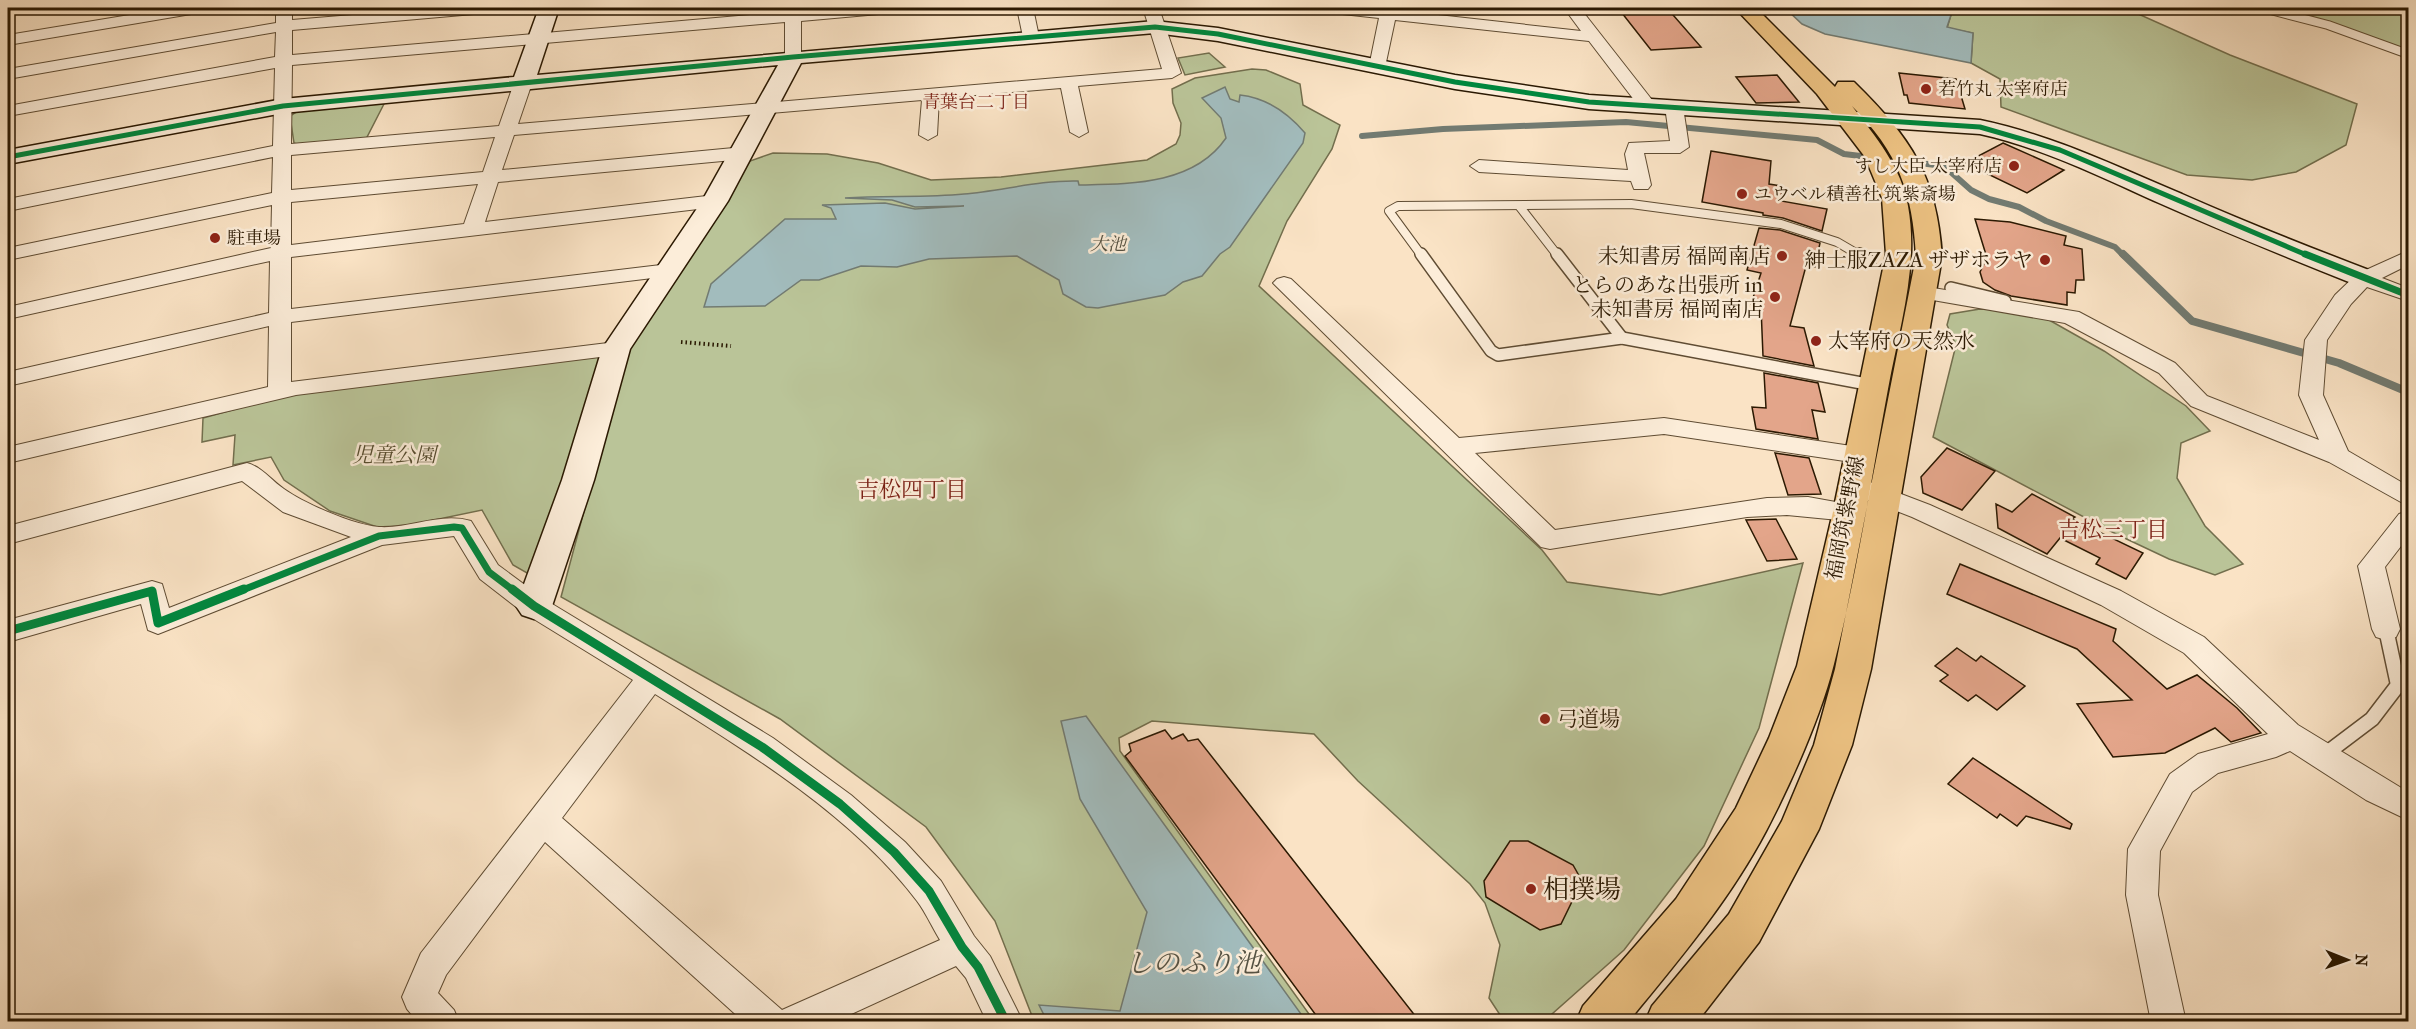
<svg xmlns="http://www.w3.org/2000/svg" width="2416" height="1029" viewBox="0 0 2416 1029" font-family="'IM FELL French Canon','Noto Serif JP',serif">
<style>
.green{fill:#bac498;stroke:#726e4d;stroke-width:1.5}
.water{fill:#a2bcbd;stroke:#727b72;stroke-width:1.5}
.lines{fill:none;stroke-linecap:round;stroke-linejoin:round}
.stream-far1{stroke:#727b72;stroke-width:6}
.stream{stroke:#727b72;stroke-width:8}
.building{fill:#e3a58a;stroke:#2b1902;stroke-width:1.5}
.lane-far2-casing{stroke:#5f4c33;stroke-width:10}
.lane-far1-casing{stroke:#5f4c33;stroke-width:14}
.lane-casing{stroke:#5f4c33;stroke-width:17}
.street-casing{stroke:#5f4c33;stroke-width:2}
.secondary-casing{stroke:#2b1902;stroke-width:3}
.primary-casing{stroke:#2b1902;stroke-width:3}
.path{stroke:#2b1902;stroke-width:4;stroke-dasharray:1.5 3;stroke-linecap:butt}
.lane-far2{stroke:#fcedd9;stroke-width:8}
.lane-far1{stroke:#fcedd9;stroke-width:11}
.lane{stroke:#fcedd9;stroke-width:14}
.street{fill:#fcedd9;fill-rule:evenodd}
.secondary{fill:#fcedd9;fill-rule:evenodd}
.primary{fill:#edc282;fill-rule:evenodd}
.cycleway-far2-casing{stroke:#fcedd9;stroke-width:8}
.cycleway-far1-casing{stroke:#fcedd9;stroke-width:10}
.cycleway-casing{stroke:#fcedd9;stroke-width:13}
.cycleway-far2{stroke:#00873e;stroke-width:5}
.cycleway-far1{stroke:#00873e;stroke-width:7}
.cycleway{stroke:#00873e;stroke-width:9}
.poi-dot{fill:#8f2418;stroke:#fcedd9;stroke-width:2}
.labels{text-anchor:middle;stroke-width:5;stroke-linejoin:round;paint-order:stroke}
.far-poi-label{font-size:18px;fill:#2b1902;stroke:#fcedd9;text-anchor:start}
.far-neighbourhood-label{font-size:18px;fill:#7a1f14;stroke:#fcedd9}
.far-water-label{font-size:18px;font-style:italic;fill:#555243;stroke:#fcedd9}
.poi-label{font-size:21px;fill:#2b1902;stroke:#fcedd9;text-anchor:end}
.park-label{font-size:21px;font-style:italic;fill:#564c2f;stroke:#fcedd9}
.street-label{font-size:21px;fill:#2b1902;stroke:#fcedd9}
.neighbourhood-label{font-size:22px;fill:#7a1f14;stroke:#fcedd9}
.near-poi-label{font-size:26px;fill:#2b1902;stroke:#fcedd9;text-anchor:start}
.near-water-label{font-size:27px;font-style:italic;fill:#555243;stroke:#fcedd9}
</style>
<rect width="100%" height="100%" fill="#fae3c5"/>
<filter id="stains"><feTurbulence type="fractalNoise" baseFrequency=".00333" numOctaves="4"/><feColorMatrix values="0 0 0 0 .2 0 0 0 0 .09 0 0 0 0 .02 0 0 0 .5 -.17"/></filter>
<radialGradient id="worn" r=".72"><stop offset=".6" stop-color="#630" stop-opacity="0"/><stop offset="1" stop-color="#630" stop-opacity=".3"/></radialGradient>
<!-- green -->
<g class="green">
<path d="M1960 8H2125L2230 55 2357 104 2346 145 2296 172 2252 180 2187 175 2001 107 2000 79 1971 63 1973 33 1947 28 1951 15Z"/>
<path d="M2257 8H2408V52Z"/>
<path d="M1209 53 1225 67 1185 75 1178 58Z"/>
<path d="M1252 69 1266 70 1300 84 1303 105 1340 125 1332 149 1287 221 1259 286 1542 550 1567 582 1660 595 1803 563 1759 728 1704 846 1624 950 1543 1022 1504 1021 1489 998 1500 945 1485 903 1470 884 1358 781 1314 734 1152 721 1119 738 1120 751 1314 1021H1034L995 921 926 827 780 719 561 597 626 354 750 161 773 153 827 154 878 163 931 180 1001 177 1147 160 1176 144 1180 135 1181 123 1173 103 1172 89 1195 78Z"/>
<path d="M385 102 366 139 299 145 294 143 290 116 304 107Z"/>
<path d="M1980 309 2015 310 2042 316 2104 351 2186 406 2210 431 2181 443 2177 478 2205 526 2243 564 2215 575 2169 559 2116 534 1933 437 1956 345 1947 325 1950 314Z"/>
<path d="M606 356 534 577 513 565 482 510 386 530 330 511 284 480 271 457 233 465 235 435 202 442 203 418 290 394Z"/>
</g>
<!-- water -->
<g class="water">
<path d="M1785 8H1960L1951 15 1947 27 1973 33 1971 63 1825 34 1802 24Z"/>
<path d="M1225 87 1230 99 1239 102 1240 95C1267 98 1288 113 1305 133L1303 143 1230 247 1220 254 1202 276 1183 282 1165 295 1098 308 1086 307 1063 294 1059 280 1017 256 929 259 897 267 861 266 819 280H801L765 306 704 307 711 284 785 219H836L831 208 822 205 885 203 915 209 964 206 915 207 892 200 845 198C884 195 924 198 964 194 1001 191 1040 180 1078 181L1079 185C1130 184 1194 185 1226 138L1221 118 1202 98Z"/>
<path d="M1086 716 1306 1021H1047L1039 1005 1120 1011 1147 912 1080 799 1061 721Z"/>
</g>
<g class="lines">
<!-- stream-far1 -->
<path class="stream-far1" d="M1362 136 1443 129 1626 122 1817 140 1844 154 1944 166 1971 190 1989 199 2019 207 2046 221 2115 247 2124 256"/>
<!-- stream -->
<path class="stream" d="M2123 254 2192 321 2339 363 2408 392"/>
</g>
<!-- building -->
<g class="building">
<path d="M1618 8H1667L1701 47 1651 50Z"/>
<path d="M1899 73 1956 79 1965 109 1909 103 1907 95H1904Z"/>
<path d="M1777 75 1799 102 1756 103 1736 77Z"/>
<path d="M2003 143 2064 170 2027 193 1965 163Z"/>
<path d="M1711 151 1771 161 1769 184 1782 186 1781 201 1827 209 1822 231 1783 218 1763 215V213L1702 202Z"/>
<path d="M1975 219 2010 222 2066 236 2064 245 2082 249 2084 280H2076L2075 293 2067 292V305L2011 296 1995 290 1983 282 1980 272 1987 258Z"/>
<path d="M1759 228 1780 230 1820 243 1815 267 1806 266 1790 326 1804 328 1814 366 1763 356 1761 307 1751 304 1761 273 1747 270Z"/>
<path d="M1764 373 1818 383 1825 412 1812 410 1818 439 1756 429 1752 407 1766 408Z"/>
<path d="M1947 448 1995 471 1962 510 1923 493 1921 477Z"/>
<path d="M1775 453 1809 458 1821 494 1788 495Z"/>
<path d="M2032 494 2075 517 2072 519 2143 553 2126 579 2096 564 2100 558 2060 538 2047 554 1998 528 1996 504 2012 512Z"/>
<path d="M1776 519 1797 559 1767 561 1746 520Z"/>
<path d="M1960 564 2116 629 2113 641 2167 689 2197 675 2237 708 2261 733 2231 742 2215 728 2165 753 2113 757 2077 704 2132 700 2077 649 1947 594Z"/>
<path d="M1957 648 1976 661 1981 656 2025 686 1997 710 1976 695 1968 701 1940 681 1948 675 1935 666Z"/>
<path d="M1165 730 1172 739 1183 734 1188 741 1198 739 1420 1022H1321L1125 756 1131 751 1129 744Z"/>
<path d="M1973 758 2072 824 2070 829 2026 816 2017 826 2000 814 1997 818 1948 784Z"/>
<path d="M1510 841H1528L1573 865 1582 881 1561 924 1540 930 1486 897 1484 881Z"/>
</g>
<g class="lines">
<!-- lane-far2 casing -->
<g class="lane-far2-casing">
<g id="lane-far2">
<path d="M2263 8 2328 25 2408 54"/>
<path d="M1520 207 1558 256"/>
<path d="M1422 256 1389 211 1398 206 1631 204 1781 224 1837 242 1861 256"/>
</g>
</g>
<!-- lane-far1 casing -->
<g class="lane-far1-casing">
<g id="lane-far1">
<path d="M1421 254 1491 351 1498 355 1622 338 1872 385"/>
<path d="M1557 254 1622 338"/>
<path d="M1859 254 1870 261"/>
<path d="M1951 288 2005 301"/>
</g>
</g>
<!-- lane casing -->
<g class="lane-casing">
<path id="lane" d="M2323 756 2372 719 2398 685 2386 629"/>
</g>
<!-- street casing -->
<g class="street-casing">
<g id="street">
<path d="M172 8H205L197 13 8 45V35Z"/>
<path d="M276 8H292V20L437 8H493L485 13 292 30V55L785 12V8H801V11L841 8H898L890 13 801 21V57L793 62 785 57V22L292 65 291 144 499 126 514 83 523 78 532 83 518 124 1162 69 1143 8H1159L1181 73 1172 78 1078 86 1088 132 1079 137 1070 132 1061 88 939 98 937 135 928 140 919 135 922 100 514 135 502 170 744 147 753 153 744 159 498 182 485 222 715 195 722 197 725 201 722 205 715 207 291 257V309L669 264 676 266 679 270 676 274 669 276 291 322V382L616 342 624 344 627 349 624 354 296 395 8 463V447L268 387 269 326 8 386V372L269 313 270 261 8 319V307L271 248 272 205 8 260V248L272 193 273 157 8 211V199L273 146 275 68 8 116V106L275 57 276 32 8 79V69L276 23ZM495 137 483 172 291 190V155ZM478 184 464 224 291 245V202Z"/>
<path d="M1017 8H1033L1039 37 1037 40H1025L1023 37Z"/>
<path d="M1325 8H1392L1393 10 1581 31 1564 8H1580L1656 105 1653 109H1641L1589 41 1395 20 1385 67 1383 71H1371L1369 67 1379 18 1333 13Z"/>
<path d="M1674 102 1683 107 1689 147 1680 153H1644L1651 185 1648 189H1634L1631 181 1479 172 1470 166 1479 160 1628 170 1625 154 1629 143 1670 141 1665 107Z"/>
<path d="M2408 251V265L2382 278 2408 288V301L2367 287 2351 304 2327 340 2323 395 2348 451 2408 486V506L2329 462 2191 406 2159 373 2065 323 1921 298 1913 297 1910 292 1913 287 1921 286 2079 312 2175 363 2207 396 2319 440 2299 395 2305 340 2335 295 2357 274Z"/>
<path d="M1284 277 1291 279 1459 438 1664 418 1858 447 1867 449 1870 455 1867 461 1858 463 1664 434 1475 453 1555 530 1767 498 1808 497 1858 506 1862 512 1858 518 1849 521 1787 515 1747 517 1550 549 1541 547 1277 287 1273 283 1277 279Z"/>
<path d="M247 463C262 467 272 481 284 489 305 504 354 525 379 527 410 529 440 512 471 521L498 565 544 599 773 738 851 795 905 842 941 881 974 936 990 956 1023 1022H987L966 978 956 966 834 1022H744L545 842 446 975 438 993 454 1010 459 1022H418L407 1009 402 997 421 953 633 680 524 613 480 579 454 536 382 545 158 634 148 630 141 604 8 642V620L152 581 162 584 169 608 351 537 283 512 242 481 8 544V526ZM655 694C745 750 852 815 917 901 926 913 932 927 940 940L782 1010 562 818Z"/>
<path d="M1867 481 1930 505 2121 591 2204 637 2298 725 2408 792V820L2366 800 2290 751 2276 757 2218 773 2192 792 2160 851 2158 895 2186 1022H2151L2126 895 2128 849 2170 774 2198 754 2268 734 2184 653 2101 605 1912 517 1858 496 1854 490 1858 484Z"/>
<path d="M2408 511V537L2385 567 2400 629 2396 637 2386 640 2376 637 2372 629 2358 566 2399 514Z"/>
</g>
</g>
<!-- secondary casing -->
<g class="secondary-casing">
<path id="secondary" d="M539 8H559L537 75 1155 21 1218 28 1455 75 1589 95 1980 120C2052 135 2115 166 2182 194 2245 222 2309 247 2374 272L2378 278 2374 284 2364 286 2354 284C2289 258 2224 232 2159 203 2101 177 2043 148 1980 134L1589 109 1455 89 1218 41 1155 33 801 63 728 201 630 349 594 480 552 606 546 615 534 619 522 615 516 606 562 480 602 349 702 201 778 65 283 113 8 164V150L283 99 514 77Z"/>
</g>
<!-- primary casing -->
<g class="primary-casing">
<path id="primary" d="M1735 8H1756L1835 87 1838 82H1854C1911 138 1937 176 1942 257L1871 669 1852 745 1819 829 1759 942 1697 1022H1645L1652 1006 1729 914 1782 821 1814 745 1835 669 1916 257C1913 193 1898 152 1852 106 1875 136 1902 168 1908 206 1919 266 1899 329 1888 389 1871 480 1857 574 1834 664 1821 716 1791 783 1766 831 1729 901 1678 961 1628 1022H1576L1583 1006 1676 899 1736 808 1769 738 1797 666 1833 512 1886 254 1882 198 1865 157 1817 94Z"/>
</g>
<!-- path -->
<path class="path" d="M681 342 731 346"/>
<!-- lane-far2 -->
<use href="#lane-far2" class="lane-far2"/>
<!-- lane-far1 -->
<use href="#lane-far1" class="lane-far1"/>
<!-- lane -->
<use href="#lane" class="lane"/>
<!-- street -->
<use href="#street" class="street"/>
<!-- secondary -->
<use href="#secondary" class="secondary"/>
<!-- primary -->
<use href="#primary" class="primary"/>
<!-- cycleway-far2 casing -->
<g class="cycleway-far2-casing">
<path id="cycleway-far2" d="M8 157 283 106 793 57 1155 27 1218 34 1455 82 1589 102 1980 127 2060 150 2309 256"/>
</g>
<!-- cycleway-far1 casing -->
<g class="cycleway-far1-casing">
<g id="cycleway-far1">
<path d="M2305 254 2408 295"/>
<path d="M240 591 379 536 454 527 462 528 489 572 514 591"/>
</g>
</g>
<!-- cycleway casing -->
<g class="cycleway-casing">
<g id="cycleway">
<path d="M512 589 534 606 762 747 840 804 894 852 929 891 962 947 978 967 1006 1022"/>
<path d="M8 631 152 591 158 623 244 589"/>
</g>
</g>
<!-- cycleway-far2 -->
<use href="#cycleway-far2" class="cycleway-far2"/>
<!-- cycleway-far1 -->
<use href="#cycleway-far1" class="cycleway-far1"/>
<!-- cycleway -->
<use href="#cycleway" class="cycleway"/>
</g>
<!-- markers -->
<g class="poi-dot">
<circle cx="1926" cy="89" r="6"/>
<circle cx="2014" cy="166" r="6"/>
<circle cx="1742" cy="194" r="6"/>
<circle cx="215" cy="238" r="6"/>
<circle cx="1782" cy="256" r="6"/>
<circle cx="2045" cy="260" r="6"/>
<circle cx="1775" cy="297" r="6"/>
<circle cx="1816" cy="341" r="6"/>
<circle cx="1545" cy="719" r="6"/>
<circle cx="1531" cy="889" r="6"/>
</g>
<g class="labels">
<!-- far-poi labels -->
<g class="far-poi-label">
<text x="1938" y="95">若竹丸 太宰府店</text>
<text x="2002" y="172" text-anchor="end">すし大臣 太宰府店</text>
<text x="1754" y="200">ユウベル積善社 筑紫斎場</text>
<text x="227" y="244">駐車場</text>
</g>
<!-- far-neighbourhood labels -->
<g class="far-neighbourhood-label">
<text x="976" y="108">青葉台二丁目</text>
</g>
<!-- far-water labels -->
<g class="far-water-label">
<text x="1108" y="250">大池</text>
</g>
<!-- poi labels -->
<g class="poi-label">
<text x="1770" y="263">未知書房 福岡南店</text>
<text x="2033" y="267">紳士服ZAZA ザザホラヤ</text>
<text x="1763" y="292">とらのあな出張所 in<tspan x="1763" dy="24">未知書房 福岡南店</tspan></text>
<text x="1828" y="348" text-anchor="start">太宰府の天然水</text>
<text x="1557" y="726" text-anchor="start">弓道場</text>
</g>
<!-- park labels -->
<g class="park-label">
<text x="394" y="462">児童公園</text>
</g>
<!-- street labels -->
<g class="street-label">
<text transform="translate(1845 518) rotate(-79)" y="7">福岡筑紫野線</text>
</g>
<!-- neighbourhood labels -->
<g class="neighbourhood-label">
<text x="912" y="497">吉松四丁目</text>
<text x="2113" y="537">吉松三丁目</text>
</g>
<!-- near-poi labels -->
<g class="near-poi-label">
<text x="1543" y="898">相撲場</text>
</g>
<!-- near-water labels -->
<g class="near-water-label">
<text x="1193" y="972">しのふり池</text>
</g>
</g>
<!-- margin -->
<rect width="2416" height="1029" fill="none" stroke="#fae3c5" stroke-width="30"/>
<rect x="9" y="9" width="2398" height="1011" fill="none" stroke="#2b1902" stroke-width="3"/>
<rect x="15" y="15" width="2386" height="999" fill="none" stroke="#2b1902" stroke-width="1.5"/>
<!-- north arrow -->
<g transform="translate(2347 960) rotate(91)" stroke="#fcedd9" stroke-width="4.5" paint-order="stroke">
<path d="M0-4.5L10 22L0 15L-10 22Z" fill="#2b1902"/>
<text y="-9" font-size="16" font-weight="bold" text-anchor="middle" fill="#2b1902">N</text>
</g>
<rect width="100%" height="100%" filter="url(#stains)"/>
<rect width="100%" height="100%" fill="url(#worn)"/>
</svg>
